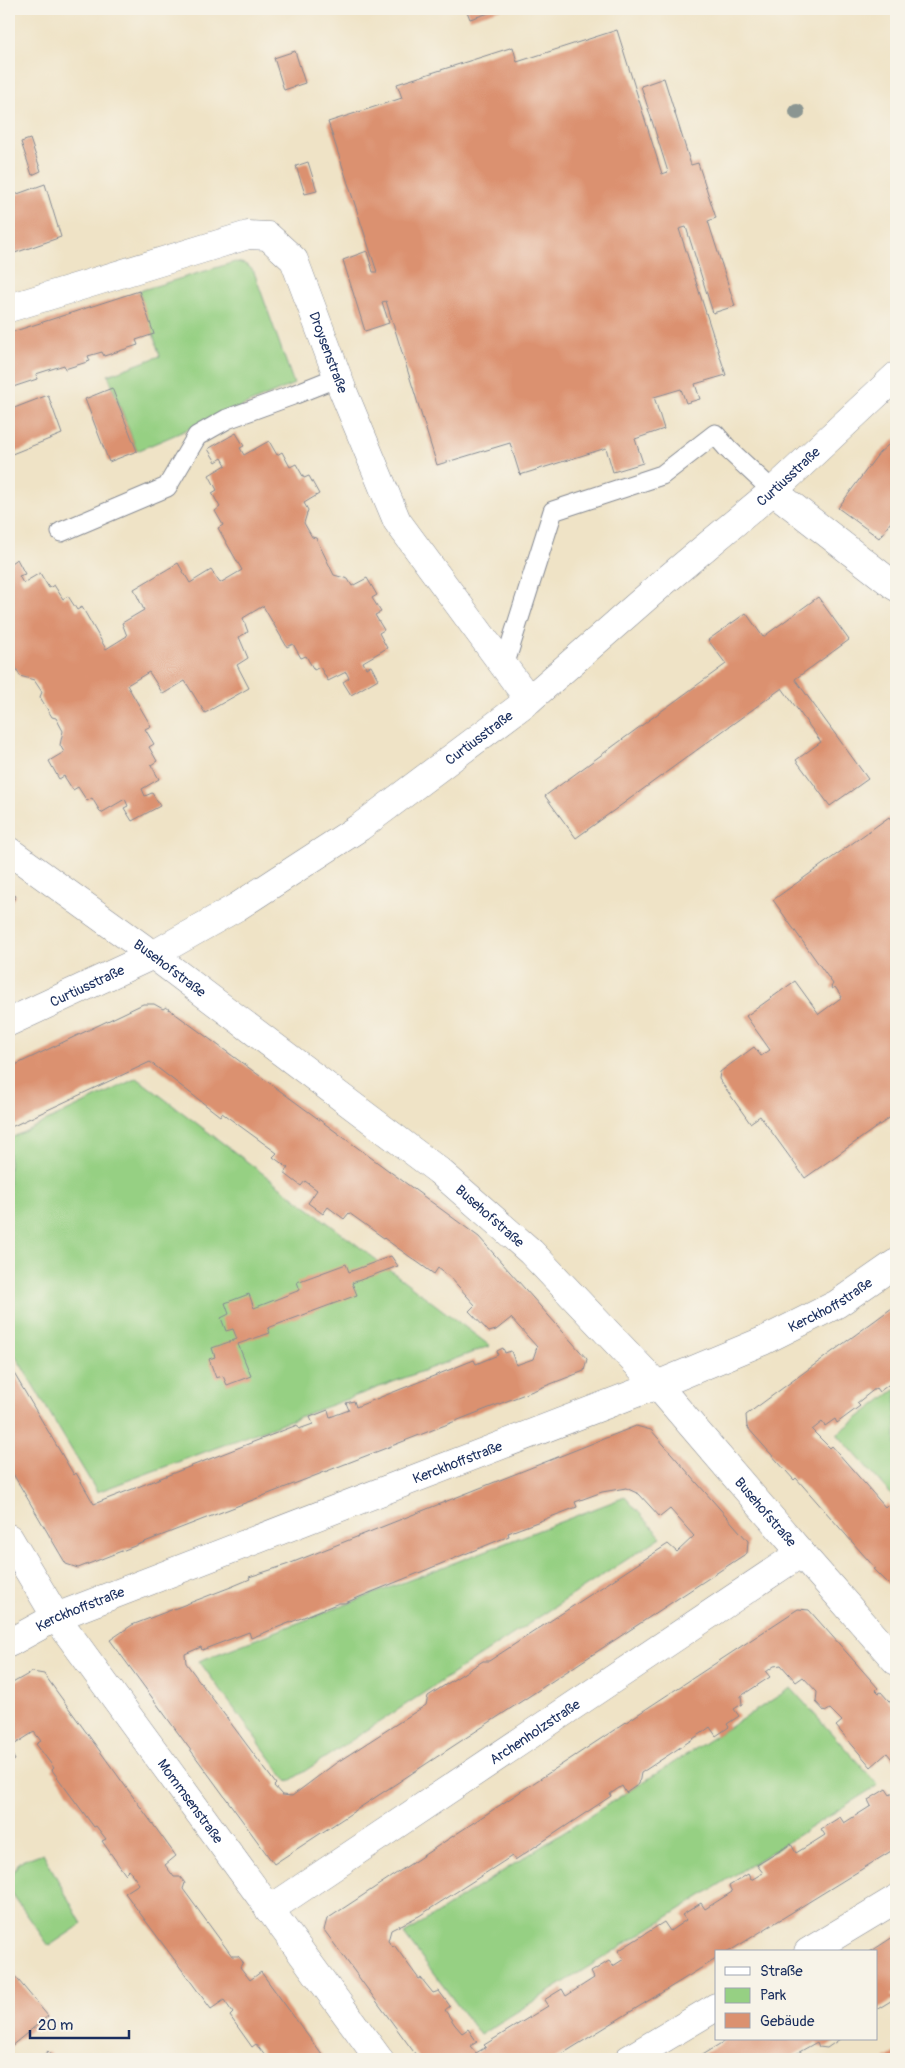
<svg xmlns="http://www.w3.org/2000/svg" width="905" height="2068" viewBox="0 0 905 2068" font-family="Pangolin,sans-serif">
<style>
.green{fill:#96d083;stroke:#588070}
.building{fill:#db9170;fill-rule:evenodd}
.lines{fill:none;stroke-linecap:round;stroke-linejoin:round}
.service-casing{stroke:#858992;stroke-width:21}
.minor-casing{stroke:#858992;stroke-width:29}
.tertiary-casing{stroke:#858992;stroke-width:29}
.service{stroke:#fff;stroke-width:19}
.minor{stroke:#fff;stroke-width:28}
.tertiary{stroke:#fff;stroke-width:28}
.tree{fill:#8b9692}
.labels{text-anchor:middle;stroke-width:4;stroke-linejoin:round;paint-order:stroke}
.street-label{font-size:14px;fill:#1b2f5e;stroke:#f7f3e8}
</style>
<rect width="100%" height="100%" fill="#f7f3e8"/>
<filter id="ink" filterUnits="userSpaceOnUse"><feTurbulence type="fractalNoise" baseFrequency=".02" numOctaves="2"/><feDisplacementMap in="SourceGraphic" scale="10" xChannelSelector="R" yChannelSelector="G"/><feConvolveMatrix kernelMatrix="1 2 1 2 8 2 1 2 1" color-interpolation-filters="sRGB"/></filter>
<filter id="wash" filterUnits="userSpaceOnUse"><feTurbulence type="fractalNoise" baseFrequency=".0096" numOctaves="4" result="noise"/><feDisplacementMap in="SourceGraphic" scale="20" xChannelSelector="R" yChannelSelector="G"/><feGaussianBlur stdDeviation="1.12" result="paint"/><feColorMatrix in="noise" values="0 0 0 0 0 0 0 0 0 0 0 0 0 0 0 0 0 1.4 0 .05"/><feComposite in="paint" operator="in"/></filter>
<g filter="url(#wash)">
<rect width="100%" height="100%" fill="#efe3c6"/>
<!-- green -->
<g class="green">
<path d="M235 262C244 263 249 265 254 272L294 384 137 451 108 375 160 356 139 291Z"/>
<path d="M137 1078 490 1346 97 1492 9 1345V1139Z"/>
<path d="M896 1389V1500L837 1434Z"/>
<path d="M625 1497 661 1537 288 1782 199 1661Z"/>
<path d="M791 1688 878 1785 480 2035 404 1934Z"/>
<path d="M43 1853 82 1924 49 1946 9 1889V1881L19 1862Z"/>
</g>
<g id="blocks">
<!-- building -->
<g class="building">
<path d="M466 9H502L470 19Z"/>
<path d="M617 30 662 174 668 172 641 86 664 78 691 165 698 163 716 218 708 221 735 306 713 313 686 227 679 229 726 375 695 384 700 399 686 403 681 389 654 397 664 429 635 439 643 463 613 472 606 448 520 475 510 443 437 465 386 301 382 302 389 323 365 331 343 260 367 251 373 272H377L328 122 402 98 397 84 513 47 517 62Z"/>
<path d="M295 51 305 83 284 90 274 58Z"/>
<path d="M30 139 41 171 32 175 21 142Z"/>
<path d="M308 162 317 191 305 194 296 166Z"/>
<path d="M45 184 61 237 9 255V197Z"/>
<path d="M139 291 154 334 136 340 138 345 104 356 102 352 88 356 90 361 65 369 64 365 36 374 37 379 13 387 12 383 9 384V333Z"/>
<path d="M112 388 137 451 109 462 85 399Z"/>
<path d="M48 395 62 434 12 454 9 446V410Z"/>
<path d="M236 433 244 446 240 448 244 455 269 441 277 455 282 452 290 467 296 464 304 478 309 476 319 494 304 503 308 510 304 523 312 537 316 538 334 575 348 579 352 586 367 578 377 595 372 598 381 612 375 615 384 630 379 633 387 648 363 662 366 668 371 666 378 679 351 695 343 682 349 678 346 672 328 681 320 667 314 670 306 656 301 658 293 644 287 647 263 606 243 618 248 632 239 637 248 658 237 665 249 688 205 713 185 681 163 694 149 672 127 685 151 726 145 729 154 744 149 747 157 761 151 765 159 779 142 789 145 796 152 793 160 806 132 821 124 808 128 806 125 799 101 813 92 798 87 801 78 787 73 790 64 776 59 779 49 761 64 752 60 745 63 731 56 718 52 717 40 697 42 692 34 680 20 676 16 668 9 672V564L17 559 25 574 19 576 23 583 40 573 49 588 54 585 63 599 68 596 77 610 82 607 106 649 127 636 122 623 144 610 134 589 178 563 190 583 211 570 220 583 242 570 218 528 223 525 215 511 220 507 212 493 217 490 209 475 226 465 222 458 216 462 208 449Z"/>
<path d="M896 438V515L879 538 838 508 879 453Z"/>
<path d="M818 597 849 640 795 679 868 779 830 806 796 760 821 742 782 688 576 838 545 796 726 664 708 640 746 613 763 637Z"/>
<path d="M889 817 896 827V1121L892 1116 805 1178 760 1116 750 1123 719 1079 720 1072 754 1047 761 1056 770 1050 746 1016 795 981 819 1014 842 997 835 987 832 989 831 987 833 984 773 900Z"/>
<path d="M9 891 16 896 9 906Z"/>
<path d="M143 1004H154L163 1009 166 1007 479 1237 587 1359 584 1371 78 1568 66 1564 9 1467V1365L74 1475 76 1473 94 1504 297 1425 299 1429 313 1424 310 1417 328 1410 330 1417 349 1410 346 1403 354 1401 356 1407 474 1360 476 1364 498 1355 497 1351 503 1348 505 1353 511 1351 516 1365 533 1359 537 1347 511 1318 496 1330 489 1332 469 1311 475 1305 450 1277 438 1268 434 1274 349 1213 344 1219 328 1207 323 1214 308 1203 317 1190 305 1181 301 1186 284 1173 288 1168 273 1157 277 1153 222 1113 220 1116 150 1062 9 1128V1068Z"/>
<path d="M391 1256 398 1266 352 1283 357 1295 268 1328 270 1333 238 1344 251 1376 227 1385 223 1376 216 1378 209 1359 215 1357 212 1348 237 1339 233 1329 226 1331 221 1318 229 1314 225 1303 249 1294 254 1308 300 1290 297 1282 346 1264 349 1272Z"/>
<path d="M896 1305V1379L879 1392 876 1388 857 1403 860 1406 837 1423 835 1419 825 1426 822 1422 812 1430 830 1448 832 1446 885 1507 888 1504 896 1513V1592L873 1569 875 1568 796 1478 794 1480 747 1427 746 1415Z"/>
<path d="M636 1426 651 1430 698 1484 748 1541 747 1553 274 1864 110 1640 132 1625 231 1587 250 1579 249 1577 286 1565ZM626 1488 639 1494 660 1517 670 1509 694 1536 677 1552 668 1544 489 1661H483L428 1696 426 1705 336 1763 292 1796 282 1795 274 1786 276 1784 186 1663 185 1654 201 1647 202 1650 249 1632 251 1638 339 1603H345L509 1536 508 1533 577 1507 575 1502 602 1492Z"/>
<path d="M798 1609 809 1610 878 1688 876 1690 879 1693 881 1692 896 1709V1764L887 1753 871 1767 836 1726 842 1721 830 1709 825 1712 816 1702 817 1692 803 1677 796 1682 781 1665 774 1666 766 1672 770 1677 741 1696 742 1704 734 1709 739 1716 727 1724 729 1727 716 1736 710 1727 702 1733 641 1773 639 1784 626 1793 622 1786 610 1794 611 1796 515 1860 512 1856 419 1916 391 1930 388 1941 393 1947 394 1945 419 1979 421 1978 433 1993 439 1991 450 2006 445 2010 455 2025 462 2033 468 2029 477 2042 470 2046 476 2053 486 2047 484 2045 548 2006 544 2000 562 1989 566 1996 594 1978 591 1972 609 1961 613 1966 624 1959 618 1951 664 1922 670 1931 686 1920 682 1915 701 1903 705 1909 732 1892 729 1886 748 1874 751 1880 763 1873 757 1865 791 1844 796 1853 809 1845 825 1835 821 1829 840 1817 844 1823 871 1806 868 1800 886 1789 890 1795 896 1791V1848L728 1952H716V1959L554 2059H419L324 1930 327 1919Z"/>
<path d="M32 1672 44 1674 176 1856 165 1865 174 1877H180L185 1883 183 1889 232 1956H238L243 1962 240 1967 250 1980 261 1972 325 2059H264L266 2057 256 2044 252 2047 230 2016 233 2013 224 2000 211 2009 125 1893 139 1884 129 1870 125 1874 102 1841 106 1839 96 1826 94 1827 52 1770 54 1768 36 1744 41 1741 34 1732 9 1748V1685Z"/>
<path d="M9 1749 15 1760 9 1764Z"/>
<path d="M896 1935V1992L891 1995 894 1999 876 2010V1952H870Z"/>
<path d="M9 1969 48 2016 10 2047 9 2046Z"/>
<path d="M728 2039H840L827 2048 819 2047 817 2042 787 2059H695Z"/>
<path d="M48 2051 55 2059H39Z"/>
<path d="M896 2052V2059H885Z"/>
</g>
</g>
</g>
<g filter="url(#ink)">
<use href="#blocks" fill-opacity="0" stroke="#858992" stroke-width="1"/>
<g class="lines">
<!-- service casing -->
<g class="service-casing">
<g id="service">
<path d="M61 532 167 487 197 436 227 419 293 395 338 377"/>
<path d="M504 666 553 511 662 475 715 434 728 449 773 491"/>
</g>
</g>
<!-- minor casing -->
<g class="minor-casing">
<g id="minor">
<path id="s1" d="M9 308 248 235 268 236 294 260 343 391 397 521 529 700"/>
<path d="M773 491 896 587"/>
<path id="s2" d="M9 851 153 955 439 1171 531 1252 657 1385 801 1553 896 1661"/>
<path id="s3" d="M9 1022 153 955 237 907 360 827 529 700 665 581 773 491 896 376"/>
<path id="s4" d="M9 1538 56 1617 379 2059"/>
<path id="s5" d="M269 1910 801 1553"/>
<path d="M808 1952 896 1899"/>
<path d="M629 2059 716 2007"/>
</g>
</g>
<!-- tertiary casing -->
<g class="tertiary-casing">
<g id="tertiary">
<path id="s6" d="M9 1643 56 1617 657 1385 763 1341 837 1304 896 1263"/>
</g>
</g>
<!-- service -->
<use href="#service" class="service"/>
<!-- minor -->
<use href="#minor" class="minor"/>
<!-- tertiary -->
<use href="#tertiary" class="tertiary"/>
</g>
<!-- trees -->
<circle class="tree" cx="797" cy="112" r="8"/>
</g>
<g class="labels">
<!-- street labels -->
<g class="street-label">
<text dy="5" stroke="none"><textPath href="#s1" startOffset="404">Droysenstraße</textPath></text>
<text dy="5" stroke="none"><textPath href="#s3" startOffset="956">Curtiusstraße</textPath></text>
<text dy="5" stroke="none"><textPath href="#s3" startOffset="551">Curtiusstraße</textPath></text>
<text dy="5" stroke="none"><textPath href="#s2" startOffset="199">Busehofstraße</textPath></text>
<text dy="5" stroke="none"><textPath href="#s3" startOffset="86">Curtiusstraße</textPath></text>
<text dy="5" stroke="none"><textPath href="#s2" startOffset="604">Busehofstraße</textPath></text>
<text dy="5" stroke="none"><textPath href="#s6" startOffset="889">Kerckhoffstraße</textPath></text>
<text dy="5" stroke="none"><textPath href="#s6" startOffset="484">Kerckhoffstraße</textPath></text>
<text dy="5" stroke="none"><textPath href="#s2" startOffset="1009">Busehofstraße</textPath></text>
<text dy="5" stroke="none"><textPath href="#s6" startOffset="79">Kerckhoffstraße</textPath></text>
<text dy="5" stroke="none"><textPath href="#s5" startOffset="320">Archenholzstraße</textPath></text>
<text dy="5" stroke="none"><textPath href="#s4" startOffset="320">Mommsenstraße</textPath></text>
</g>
</g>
<!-- margin -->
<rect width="905" height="2068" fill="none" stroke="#f7f3e8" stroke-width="30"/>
<!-- legend -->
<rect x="715" y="1950" width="162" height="90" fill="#f7f3e8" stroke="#9fa5b1"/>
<rect x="725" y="1967" width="25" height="8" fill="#ffffff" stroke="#9fa5b1"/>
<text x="760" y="1976" font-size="15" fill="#1b2f5e">Straße</text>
<rect x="725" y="1988" width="25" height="15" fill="#96d083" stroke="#9fa5b1"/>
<text x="760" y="2000" font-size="15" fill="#1b2f5e">Park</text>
<rect x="725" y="2013" width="25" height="15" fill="#db9170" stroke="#9fa5b1"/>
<text x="760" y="2026" font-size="15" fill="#1b2f5e">Gebäude</text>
<!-- scale -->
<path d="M30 2030v8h99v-8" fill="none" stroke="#1b2f5e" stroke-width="2.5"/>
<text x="38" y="2030" font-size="15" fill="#1b2f5e" stroke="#f7f3e8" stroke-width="4" paint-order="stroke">20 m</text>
</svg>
